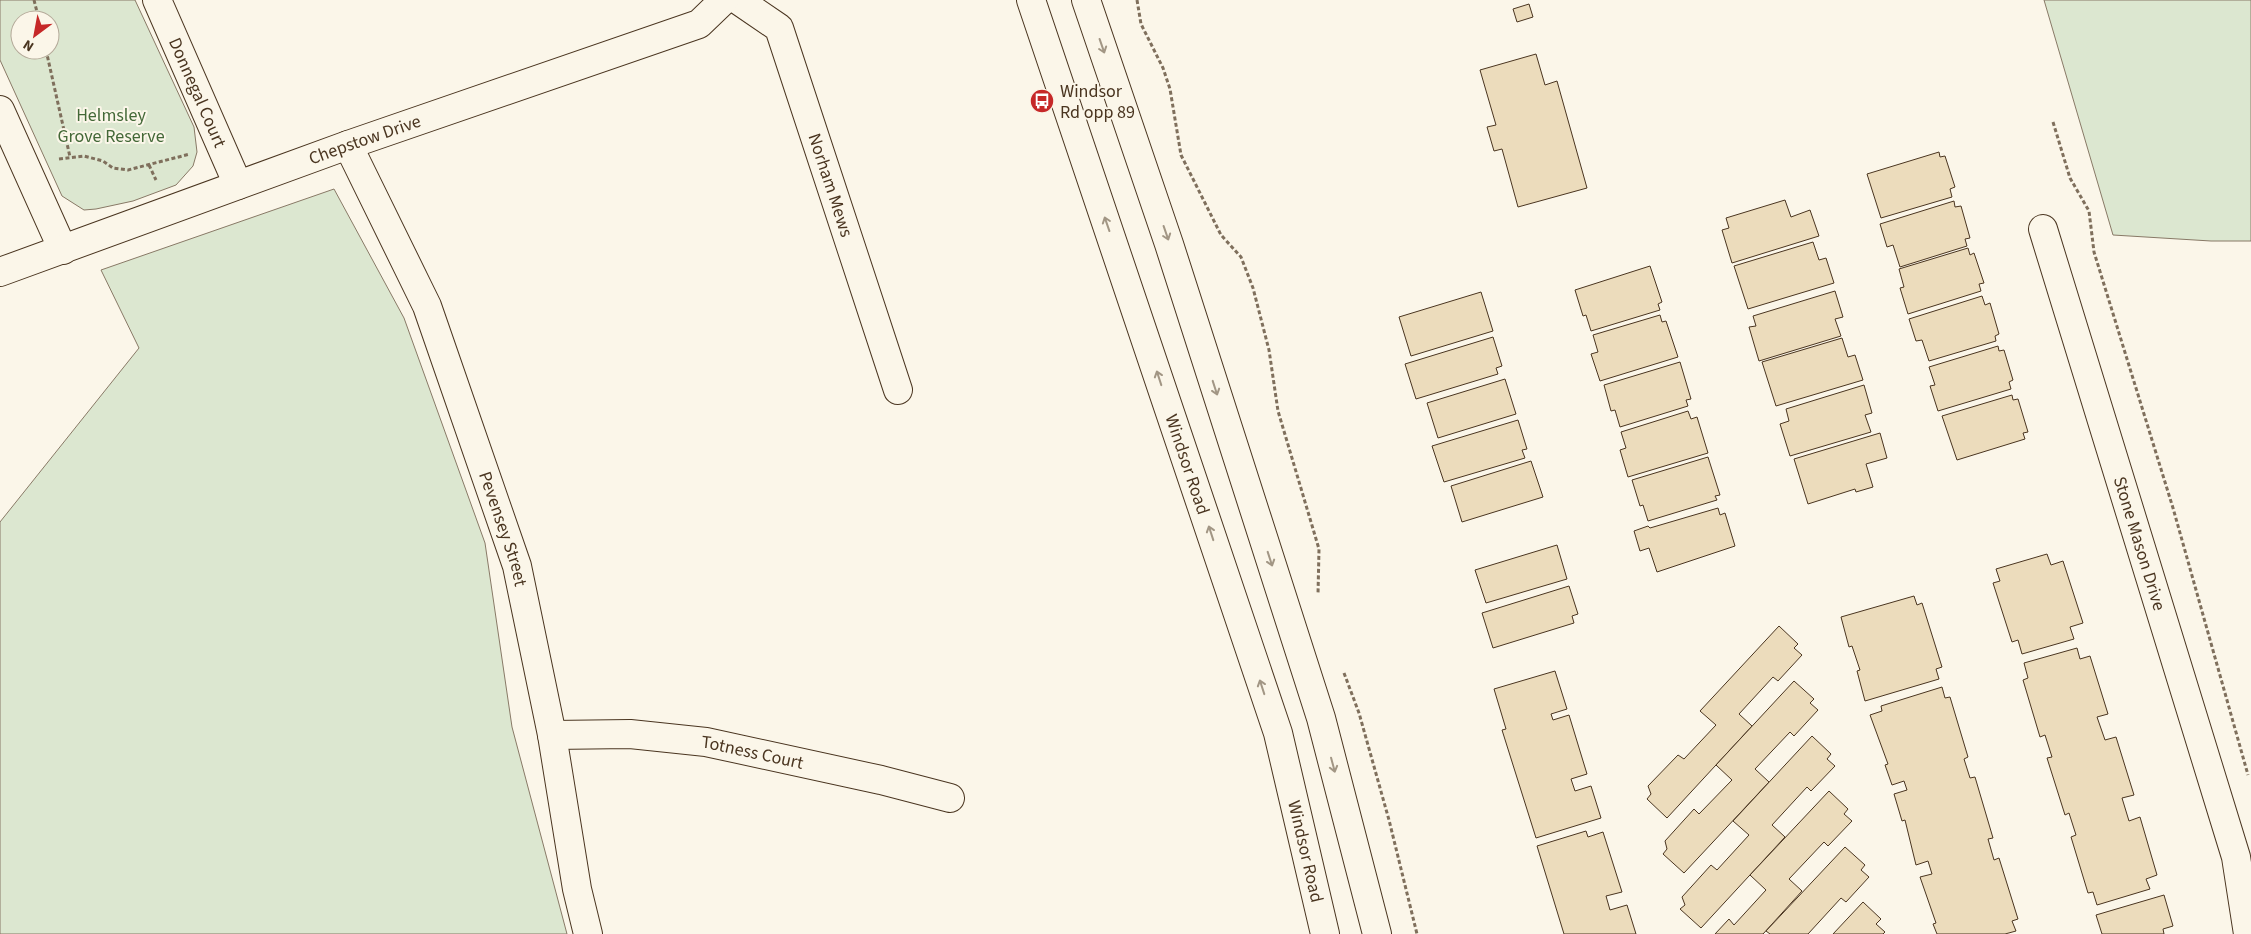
<svg xmlns="http://www.w3.org/2000/svg" width="2251" height="934" viewBox="0 0 2251 934" font-family="'Source Sans 3',sans-serif">
<style>
.green{fill:#dce7d0;stroke:#887966;fill-rule:evenodd}
.building{fill:#ecdcbc;stroke:#4a3520}
.lines{fill:none;stroke-linecap:round;stroke-linejoin:round}
.minor-casing{stroke:#4a3520;stroke-width:30}
.primary-casing{stroke:#4a3520;stroke-width:30}
.path{stroke:#7f6f5c;stroke-width:3;stroke-dasharray:4 2.5;stroke-linecap:butt}
.minor{stroke:#fbf6e9;stroke-width:28}
.primary{stroke:#fbf6e9;stroke-width:28}
.oneway{stroke:#a29684}
.labels{text-anchor:middle;stroke-width:4;stroke-linejoin:round;paint-order:stroke}
.poi-label{font-size:18px;fill:#4a3520;stroke:#fbf6e9;text-anchor:start}
.street-label{font-size:18px;fill:#4a3520;stroke:#fbf6e9}
.park-label{font-size:18px;fill:#436837;stroke:#fbf6e9}
</style>
<rect width="100%" height="100%" fill="#fbf6e9"/>
<!-- green -->
<g class="green">
<path d="M0 0H135L194 127 197 152 193 166 176 185 133 201 96 209 84 210 62 196 0 60ZM20 20H50V50H20Z"/>
<path d="M2044 0H2251V241H2211L2113 235Z"/>
<path d="M334 189 404 318 485 543 512 727 567 934H0V522L139 348 101 270Z"/>
</g>
<!-- building -->
<g class="building">
<path d="M1529 4 1533 17 1517 22 1513 9Z"/>
<path d="M1536 54 1545 85 1557 81 1587 188 1518 207 1502 149 1494 151 1487 127 1496 125 1480 70Z"/>
<path d="M1939 152 1940 157 1945 156 1955 187 1950 189 1952 197 1881 218 1867 174Z"/>
<path d="M1785 200 1791 217 1810 210 1819 236 1732 263 1722 230 1729 228 1726 218Z"/>
<path d="M1954 201 1955 207 1961 206 1970 238 1965 239 1967 246 1900 267 1893 245 1887 247 1880 224Z"/>
<path d="M1813 242 1819 260 1826 258 1834 283 1748 309 1734 266Z"/>
<path d="M1968 248 1970 255 1974 253 1984 283 1979 284 1981 291 1908 314 1900 288 1904 287 1899 269Z"/>
<path d="M1650 266 1662 302 1658 304 1660 310 1591 331 1586 315 1583 316 1575 290Z"/>
<path d="M1835 291 1843 317 1835 319 1841 336 1759 361 1749 327 1756 326 1753 316Z"/>
<path d="M1481 292 1493 331 1411 356 1399 317Z"/>
<path d="M1982 296 1985 305 1990 303 1999 334 1995 336 1996 341 1929 361 1922 340 1916 341 1909 319Z"/>
<path d="M1660 315 1662 322 1666 321 1678 357 1600 381 1591 354 1598 352 1593 335Z"/>
<path d="M1493 337 1502 366 1496 368 1498 374 1416 399 1405 364Z"/>
<path d="M1842 338 1848 357 1855 355 1863 380 1776 406 1762 362Z"/>
<path d="M1998 346 1999 351 2004 350 2013 380 2009 382 2011 389 1938 411 1930 386 1935 385 1929 367Z"/>
<path d="M1680 362 1691 399 1686 400 1688 406 1620 427 1615 410 1611 411 1604 385Z"/>
<path d="M1505 379 1516 414 1438 438 1427 403Z"/>
<path d="M1864 385 1872 413 1865 415 1871 432 1790 456 1780 424 1789 421 1786 409Z"/>
<path d="M2012 395 2013 400 2018 399 2028 432 2023 433 2025 439 1957 460 1942 416Z"/>
<path d="M1688 411 1691 419 1697 417 1708 453 1628 477 1620 450 1626 448 1621 432Z"/>
<path d="M1518 420 1527 449 1522 450 1525 458 1444 482 1432 446Z"/>
<path d="M1880 433 1887 458 1866 464 1873 487 1856 492 1855 489 1808 504 1794 459Z"/>
<path d="M1708 457 1720 495 1715 496 1717 500 1648 521 1643 505 1640 506 1632 480Z"/>
<path d="M1531 461 1543 497 1462 522 1451 486Z"/>
<path d="M1718 508 1720 515 1725 513 1735 546 1657 572 1649 548 1640 551 1634 531 1648 526 1650 528Z"/>
<path d="M1557 545 1567 579 1486 603 1475 570Z"/>
<path d="M2047 554 2051 565 2063 561 2083 623 2070 627 2074 639 2022 654 2018 640 2012 642 1993 583 2000 581 1996 569Z"/>
<path d="M1569 586 1578 614 1572 616 1574 623 1493 648 1482 613Z"/>
<path d="M1914 596 1917 605 1922 603 1942 667 1936 669 1939 679 1865 701 1857 671 1860 670 1852 646 1849 647 1841 617Z"/>
<path d="M1779 626 1798 644 1794 648 1802 655 1778 681 1773 677 1739 714 1752 726 1667 818 1647 799 1651 794 1648 786 1678 755 1684 759 1716 725 1700 711Z"/>
<path d="M2077 648 2080 659 2090 656 2108 714 2097 717 2105 740 2116 737 2134 795 2122 798 2129 821 2140 817 2157 875 2146 879 2150 889 2097 905 2093 892 2088 893 2071 837 2076 835 2069 813 2065 815 2047 758 2052 757 2045 735 2040 737 2023 680 2028 678 2024 663Z"/>
<path d="M1555 671 1567 709 1551 714 1553 720 1569 715 1587 774 1571 779 1575 791 1591 786 1601 818 1536 838 1502 730 1506 729 1494 689Z"/>
<path d="M1794 681 1814 699 1810 703 1818 710 1794 736 1790 732 1755 769 1769 782 1684 873 1663 854 1667 849 1665 841 1694 809 1699 814 1732 780 1716 765Z"/>
<path d="M1942 687 1945 698 1950 697 1968 757 1964 759 1970 778 1975 777 1993 838 1988 839 1994 860 1999 858 2018 919 2012 921 2016 931 2005 934H1937L1933 924 1936 923 1920 877 1932 874 1928 861 1916 865 1905 820 1902 821 1894 794 1907 790 1904 781 1892 785 1885 765 1888 764 1870 715 1882 711 1881 706Z"/>
<path d="M1812 736 1831 754 1827 759 1835 766 1811 791 1807 787 1772 825 1785 837 1701 928 1680 909 1685 905 1682 897 1711 865 1717 870 1749 835 1733 821Z"/>
<path d="M1829 791 1848 809 1844 814 1852 821 1828 846 1824 842 1789 879 1802 891 1763 934H1715L1729 919 1734 925 1766 890 1750 875Z"/>
<path d="M1586 831 1588 837 1603 832 1622 892 1606 896 1610 910 1627 905 1636 934H1564L1537 846Z"/>
<path d="M1845 847 1865 865 1861 870 1869 877 1846 902 1841 898 1808 934H1770L1766 931Z"/>
<path d="M2164 895 2173 926 2163 929 2164 934H2102L2096 915Z"/>
<path d="M1863 902 1881 919 1876 924 1885 932 1883 934H1833Z"/>
</g>
<g class="lines">
<!-- minor casing -->
<g class="minor-casing">
<g id="minor">
<path id="s1" d="M157 0 238 185"/>
<path id="s2" d="M738 0 779 28 898 390"/>
<path d="M0 110 63 250"/>
<path id="s3" d="M348 145 427 306 517 566 552 735 577 889 588 934"/>
<path id="s4" d="M2043 229 2236 857 2248 934"/>
<path id="s5" d="M0 272 348 145 699 24 724 0"/>
<path id="s6" d="M552 735 630 734 706 742 881 780 950 798"/>
</g>
</g>
<!-- primary casing -->
<g class="primary-casing">
<g id="primary">
<path id="s7" d="M1031 0 1278 733 1325 934"/>
<path d="M1086 0 1169 244 1321 718 1377 934"/>
</g>
</g>
<!-- path -->
<g class="path">
<path d="M34 0 39 20"/>
<path d="M1137 0 1141 24 1163 68 1170 89 1181 155 1221 235 1241 257 1253 288 1269 350 1278 411 1319 549 1318 594"/>
<path d="M46 50 70 157"/>
<path d="M2053 122 2070 178 2089 211 2094 252 2173 508 2248 775"/>
<path d="M59 159 84 156 103 161 113 168 128 170 190 154"/>
<path d="M149 165 156 180"/>
<path d="M1344 673 1359 713 1389 820 1417 934"/>
</g>
<!-- minor -->
<use href="#minor" class="minor"/>
<!-- primary -->
<use href="#primary" class="primary"/>
</g>
<!-- one-way arrows -->
<defs><path id="oneway-shaft" d="M-6 0H5M1.5-3L5.5 0L1.5 3" fill="none" stroke-width="1.6" stroke-linecap="round" stroke-linejoin="round" transform="scale(1.25)"/></defs>
<g class="oneway">
<use href="#oneway-shaft" transform="translate(1102 46) rotate(71)"/>
<use href="#oneway-shaft" transform="translate(1107 224) rotate(-109)"/>
<use href="#oneway-shaft" transform="translate(1166 233) rotate(71)"/>
<use href="#oneway-shaft" transform="translate(1159 378) rotate(-108)"/>
<use href="#oneway-shaft" transform="translate(1215 388) rotate(72)"/>
<use href="#oneway-shaft" transform="translate(1211 533) rotate(-108)"/>
<use href="#oneway-shaft" transform="translate(1270 559) rotate(72)"/>
<use href="#oneway-shaft" transform="translate(1262 687) rotate(-108)"/>
<use href="#oneway-shaft" transform="translate(1333 765) rotate(75)"/>
</g>
<!-- icons -->
<defs>
<g id="bus-disc" transform="scale(1.25)"><circle r="9.5" fill="#c62828" stroke="#fbf6e9"/><path d="M-5-6H5V4H4V6H2V4H-2V6H-4V4H-5ZM-3.5-4V0h7V-4ZM-3.5 1.2v1.5H-2V1.2ZM2 1.2v1.5H3.5V1.2Z" fill="#fff"/></g>
</defs>
<g fill-rule="evenodd">
<use href="#bus-disc" x="1042" y="101"/>
</g>
<g class="labels">
<!-- poi labels -->
<g class="poi-label">
<text x="1060" y="97">Windsor<tspan x="1060" dy="21">Rd opp 89</tspan></text>
</g>
<!-- street labels -->
<g class="street-label">
<text dy="6" stroke="none"><textPath href="#s1" startOffset="101">Donnegal Court</textPath></text>
<text dy="6" stroke="none"><textPath href="#s5" startOffset="388">Chepstow Drive</textPath></text>
<text dy="6" stroke="none"><textPath href="#s2" startOffset="215">Norham Mews</textPath></text>
<text dy="6" stroke="none"><textPath href="#s7" startOffset="490">Windsor Road</textPath></text>
<text dy="6" stroke="none"><textPath href="#s3" startOffset="415">Pevensey Street</textPath></text>
<text dy="6" stroke="none"><textPath href="#s4" startOffset="329">Stone Mason Drive</textPath></text>
<text dy="6" stroke="none"><textPath href="#s6" startOffset="202">Totness Court</textPath></text>
<text dy="6" stroke="none"><textPath href="#s7" startOffset="895">Windsor Road</textPath></text>
</g>
<!-- park labels -->
<g class="park-label">
<text x="111" y="121">Helmsley<tspan x="111" dy="21">Grove Reserve</tspan></text>
</g>
</g>
<!-- north arrow -->
<g transform="translate(35 35) rotate(212)"><circle r="24" fill="#fbf6e9" stroke="#b4a999"/>
<path d="M0-4L9 19L0 12L-9 19Z" fill="#c62828"/>
<text y="-8" font-size="14" font-weight="bold" text-anchor="middle" fill="#4a3520">N</text>
</g>
</svg>
